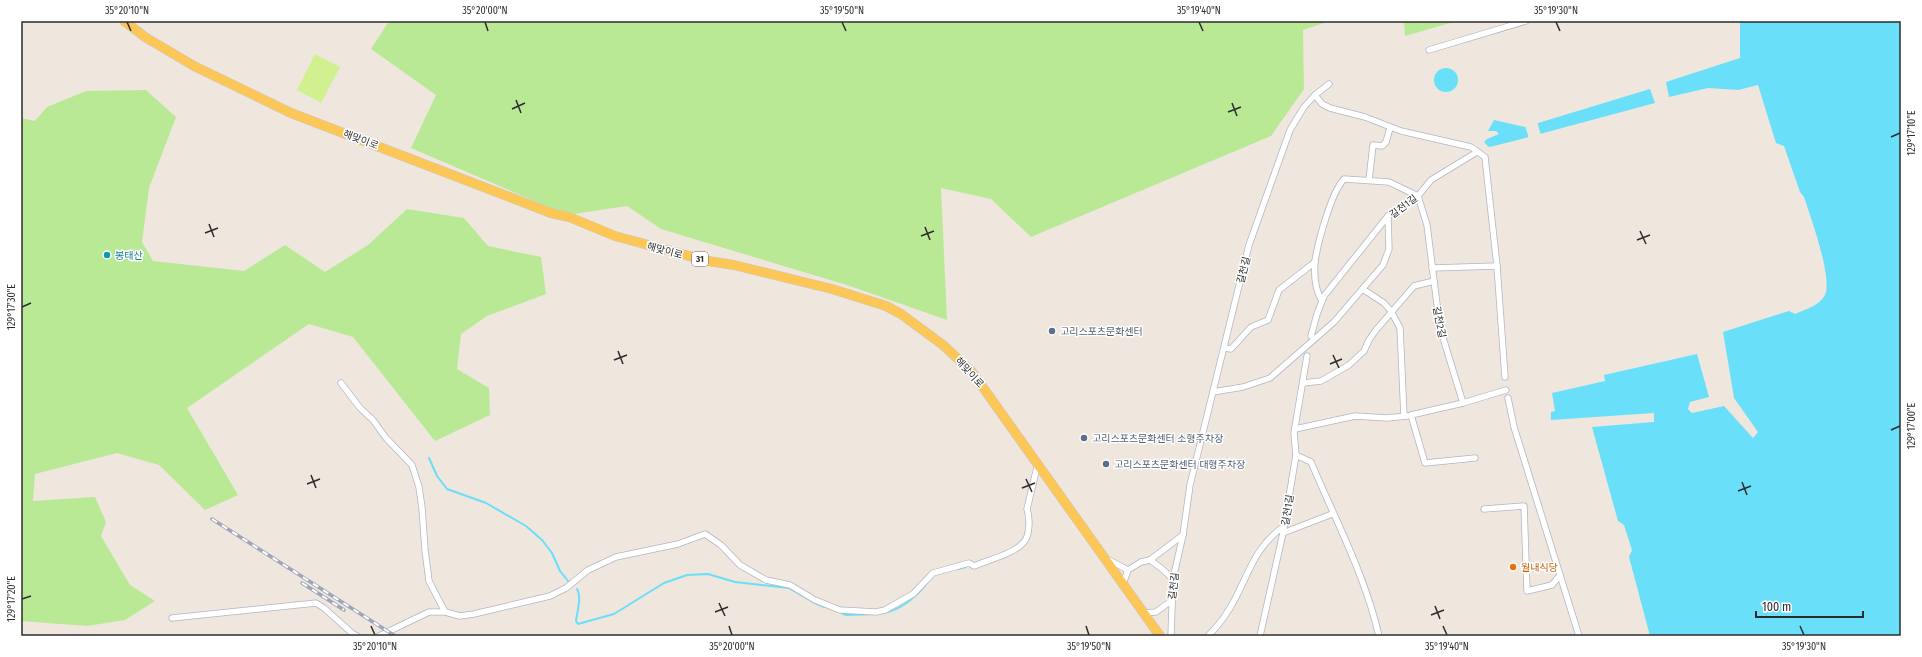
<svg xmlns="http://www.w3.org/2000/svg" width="1922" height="657" viewBox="0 0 1922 657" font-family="'Fira Sans Condensed','Noto Sans KR',sans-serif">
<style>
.green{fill:#bae996}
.pitch{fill:#d1f191}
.water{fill:#69dff9}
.pier{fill:#efe6de}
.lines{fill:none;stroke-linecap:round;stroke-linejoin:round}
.stream{stroke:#69dff9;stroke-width:2}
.minor-casing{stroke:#b2b6c1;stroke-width:7}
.primary-casing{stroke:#c8c8c8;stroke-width:10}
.minor{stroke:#fff;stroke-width:5.5}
.primary{stroke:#fcc756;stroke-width:9}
.rail-casing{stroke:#a0a5b8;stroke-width:3.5}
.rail{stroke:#fff;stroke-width:2;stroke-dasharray:6;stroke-linecap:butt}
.ticks{fill:none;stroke:#2c2c2c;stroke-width:1.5}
.culture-dot{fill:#0f9aa8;stroke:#fff;stroke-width:1.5}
.service-dot{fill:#5c6f8a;stroke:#fff;stroke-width:1.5}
.food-dot{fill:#e8710a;stroke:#fff;stroke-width:1.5}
.labels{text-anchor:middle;stroke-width:3;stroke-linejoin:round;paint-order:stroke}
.shield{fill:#fff;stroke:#6b6b6b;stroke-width:1}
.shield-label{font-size:9px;font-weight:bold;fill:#2c2c2c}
.street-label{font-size:10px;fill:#2c2c2c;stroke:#fff}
.culture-label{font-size:10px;fill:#0d838f;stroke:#fff;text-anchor:start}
.service-label{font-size:10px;fill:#4e5e75;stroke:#fff;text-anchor:start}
.food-label{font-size:10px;fill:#c56008;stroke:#fff;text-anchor:start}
.neatline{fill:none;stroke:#2c2c2c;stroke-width:1.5}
.ticks-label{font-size:10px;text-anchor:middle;fill:#2c2c2c}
</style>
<rect width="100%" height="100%" fill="#efe6de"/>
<!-- green -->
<g class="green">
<path d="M389 21H1330L1303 30 1304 89 1271 136 1031 237 991 199 941 188 947 320 850 286 661 229 627 206 567 215 411 148 436 95 371 49Z"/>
<path d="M1404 21H1457L1405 36Z"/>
<path d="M146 90 176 117 149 188 142 242 153 261 244 271 285 245 325 272 368 245 407 209 464 218 488 246 541 257 546 294 487 316 461 334 457 369 489 388 490 415 435 441 353 337 309 324 187 408 238 495 205 510 159 465 117 453 35 474 33 501 95 497 106 522 101 536 130 585 155 601 125 620 87 626 21 621V118L35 121 47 107 86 91Z"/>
</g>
<!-- pitch -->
<path class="pitch" d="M315 54 340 67 321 103 297 90Z"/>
<!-- water -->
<g class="water">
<path d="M1740 21H1901V636H1650L1629 557 1632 550 1624 525 1618 521 1592 427 1654 422V413L1551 420V412L1555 411 1552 393 1605 381 1604 375 1697 354 1709 397 1690 402 1688 409 1692 413 1724 406 1753 438 1758 432 1734 398 1723 332 1789 311 1795 314C1806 309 1819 306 1825 295 1833 278 1810 215 1804 197L1800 192 1784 146 1776 143 1758 85 1738 90 1708 88 1669 97 1666 82 1740 58Z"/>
<circle cx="1446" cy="80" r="12"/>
<path d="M1650 89 1655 103 1510 142 1489 147 1484 142 1487 139 1499 134 1496 131H1488L1494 120 1525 127Z"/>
</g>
<!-- pier -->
<path class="pier" d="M1537 121 1541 136 1529 139 1525 125Z"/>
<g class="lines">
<!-- stream -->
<g class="stream">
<path d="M429 458 437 476 447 489 486 503 526 526 542 540 552 553 560 571 568 581"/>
<path d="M958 569 966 567"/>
<path d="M577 589C582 597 577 612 576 621L578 624 614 614 664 583 687 575 708 574 735 582 789 588 813 602 824 607"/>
<path d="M840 612 846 615 875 614"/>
<path d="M883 613C902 610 916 597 927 583"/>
</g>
<!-- minor casing -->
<g class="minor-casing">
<g id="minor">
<path d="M1429 50 1526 21"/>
<path d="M1315 95 1329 84"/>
<path d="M1369 180 1373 145 1382 146 1386 142 1390 128"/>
<path d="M1432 268 1497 266"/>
<path d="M1364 290 1384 303 1391 311 1400 328 1404 416"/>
<path d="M1322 301C1315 290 1314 274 1315 261 1318 242 1331 193 1344 179L1389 182 1418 196 1427 225 1440 328 1463 403 1506 390"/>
<path d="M1311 336 1317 314 1324 296 1388 216 1418 196 1431 180 1477 152"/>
<path d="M1224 348 1231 349 1251 327 1268 320 1279 290 1315 262"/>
<path d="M341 383 360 408 373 420 386 438 412 465 419 487 422 508 425 550 429 581 445 612"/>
<path d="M1303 383 1321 381 1349 365 1364 351 1369 340 1376 330 1414 286 1434 281"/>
<path d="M1213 392 1243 387 1270 378 1334 322 1383 265 1389 249 1388 216"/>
<path d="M1508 398 1514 427 1579 636"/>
<path d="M1463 403 1411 415 1425 463 1475 458"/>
<path d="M1295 429 1355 416 1387 418 1407 416"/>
<path d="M1296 455 1311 462C1335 519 1365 575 1379 636"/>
<path d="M1484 509 1524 506 1527 591 1552 585 1560 575"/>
<path d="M1283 533 1332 514"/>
<path d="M1107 559 1128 570"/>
<path d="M1150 560 1161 568 1173 579"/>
<path d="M1123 584 1128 570 1141 562 1150 560 1183 535"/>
<path d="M1143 613 1156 612 1171 601"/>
<path d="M172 618 316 603 324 608 353 634 357 636"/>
<path d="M379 636 429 612H445L460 616 474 614 550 596 566 588 588 570 616 557 678 544 705 534 721 545 740 565 766 580 790 585 815 600 840 610 876 612 885 610 913 594 933 573 969 563 974 566C988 560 1014 554 1024 542 1030 535 1030 517 1027 509L1038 463"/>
<path d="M1171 636 1173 579 1183 535 1190 485 1249 245 1290 130 1304 107 1315 95 1322 104 1330 108 1365 117 1401 131 1471 147 1485 157 1497 266 1505 377"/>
<path d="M1208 636C1219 625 1228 613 1235 599 1250 570 1256 546 1284 526"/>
<path d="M1260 636 1283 533 1296 455 1294 433 1307 356"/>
</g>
</g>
<!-- primary casing -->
<g class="primary-casing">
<path id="primary" d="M124 21 145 37 194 66 291 113 551 213 569 217 615 236 708 261 734 265 832 289 886 306 901 314 943 345 972 372 1160 636"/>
</g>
<!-- minor -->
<use href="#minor" class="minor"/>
<!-- primary -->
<use href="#primary" class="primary"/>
<!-- rail casing -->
<g class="rail-casing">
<g id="rail">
<path d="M212 519 395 636"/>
<path d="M302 583 344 610"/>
</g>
</g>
<!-- rail -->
<use href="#rail" class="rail"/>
</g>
<!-- ticks -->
<path class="ticks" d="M127 22 131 31M485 22 488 31M842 22 846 31M1199 22 1203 31M1556 22 1560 31M516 100 521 113M1232 103 1237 116M512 109 525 103M1228 112 1241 107M1891 137 1900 133M209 224 214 237M925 227 930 240M1640 231 1646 244M205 233 218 228M921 236 934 231M1637 240 1650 235M22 307 31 303M618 351 623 364M1333 355 1339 368M614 360 627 355M1330 364 1342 359M1891 430 1900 426M311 475 316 488M1026 479 1032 492M1742 482 1747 495M307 484 320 479M1022 488 1035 483M1738 491 1751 486M22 599 31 596M719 603 725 616M1435 606 1440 619M715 612 728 607M1431 615 1444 610M371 626 375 635M729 626 732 635M1086 626 1089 635M1443 626 1447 635M1800 626 1804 635"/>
<!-- markers -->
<circle class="culture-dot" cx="107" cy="255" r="4"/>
<g class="service-dot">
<circle cx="1052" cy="331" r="4"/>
<circle cx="1084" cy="438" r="4"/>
<circle cx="1106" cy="464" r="4"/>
</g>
<circle class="food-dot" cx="1513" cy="567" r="4"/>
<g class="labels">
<!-- shield labels -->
<rect class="shield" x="692" y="252" width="16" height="14" rx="3"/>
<g class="shield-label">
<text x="700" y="262">31</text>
</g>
<!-- street labels -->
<g class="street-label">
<text transform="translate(361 139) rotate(21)" y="4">해맞이로</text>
<text transform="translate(1403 206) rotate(-37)" y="4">길천1길</text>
<text transform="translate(665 250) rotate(15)" y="4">해맞이로</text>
<text transform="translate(1243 270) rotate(-76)" y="4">길천길</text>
<text transform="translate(1440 322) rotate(79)" y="4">길천2길</text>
<text transform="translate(970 372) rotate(48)" y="4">해맞이로</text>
<text transform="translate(1287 510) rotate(-81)" y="4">길천1길</text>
<text transform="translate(1173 586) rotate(-83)" y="4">길천길</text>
</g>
<!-- culture labels -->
<g class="culture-label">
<text x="115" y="259">봉태산</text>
</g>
<!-- service labels -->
<g class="service-label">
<text x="1060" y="335">고리스포츠문화센터</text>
<text x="1092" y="442">고리스포츠문화센터 소형주차장</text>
<text x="1114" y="468">고리스포츠문화센터 대형주차장</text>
</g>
<!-- food labels -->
<g class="food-label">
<text x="1521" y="571">월내식당</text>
</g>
</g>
<!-- border -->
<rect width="1922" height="657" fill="none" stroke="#ffffff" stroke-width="44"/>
<!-- scale -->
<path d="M1756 611v6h107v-6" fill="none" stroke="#2c2c2c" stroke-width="2"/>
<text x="1762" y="611" font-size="12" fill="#2c2c2c" stroke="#ffffff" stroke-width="3" paint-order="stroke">100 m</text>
<rect x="22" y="22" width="1878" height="613" class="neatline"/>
<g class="ticks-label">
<text x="127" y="14">35°20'10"N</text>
<text x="485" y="14">35°20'00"N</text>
<text x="842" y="14">35°19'50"N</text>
<text x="1199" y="14">35°19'40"N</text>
<text x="1556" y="14">35°19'30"N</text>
<text transform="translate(1911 133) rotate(-90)" y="4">129°17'10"E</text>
<text transform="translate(11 307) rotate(-90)" y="4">129°17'30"E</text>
<text transform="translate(1911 426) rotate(-90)" y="4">129°17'00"E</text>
<text transform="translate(11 599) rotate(-90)" y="4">129°17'20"E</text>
<text x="375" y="650">35°20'10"N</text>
<text x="732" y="650">35°20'00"N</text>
<text x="1089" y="650">35°19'50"N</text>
<text x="1447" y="650">35°19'40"N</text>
<text x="1804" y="650">35°19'30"N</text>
</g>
</svg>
